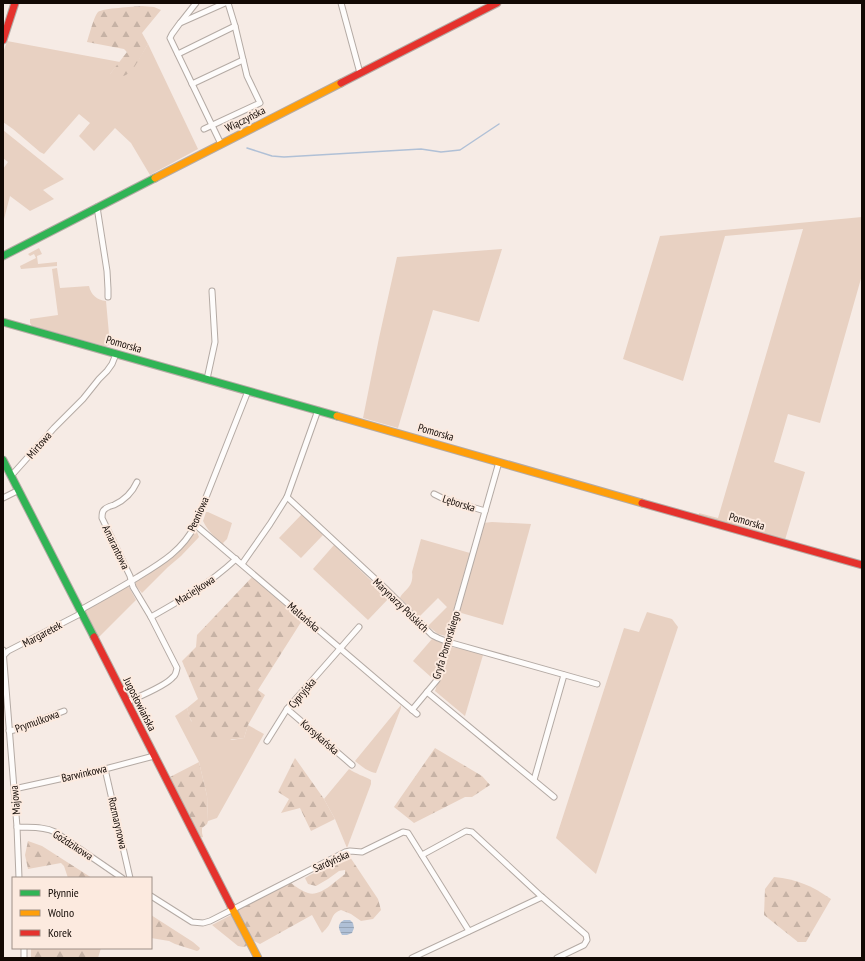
<svg xmlns="http://www.w3.org/2000/svg" width="865" height="961" viewBox="0 0 865 961" font-family="'PT Sans Narrow',sans-serif">
<style>
.green{fill:#e8d1c2}
.forest{fill:url(#forest-firs)}
.water{fill:url(#water-rules)}
.lines{fill:none;stroke-linecap:round;stroke-linejoin:round}
.stream{stroke:#b0c0d6;stroke-width:1.5}
.street-casing{stroke:#b4aaa4;stroke-width:7}
.fast-casing{stroke:#b4aaa4;stroke-width:9}
.slow-casing{stroke:#b4aaa4;stroke-width:9}
.jam-casing{stroke:#b4aaa4;stroke-width:9}
.street{stroke:#fefcfb;stroke-width:5}
.fast{stroke:#30b455;stroke-width:7}
.slow{stroke:#ff9f0a;stroke-width:7}
.jam{stroke:#e5322d;stroke-width:7}
.labels{text-anchor:middle;stroke-width:4;stroke-linejoin:round;paint-order:stroke}
.street-label{font-size:11px;fill:#120904;stroke:#fceadf}
</style>
<defs>
<pattern id="forest-firs" width="22" height="20" patternUnits="userSpaceOnUse"><rect width="22" height="20" fill="#e8d1c2"/><path d="M5 1l3.5 6h-7zM16 11l3.5 6h-7z" fill="#c6b2a5"/></pattern>
<pattern id="water-rules" width="6" height="5" patternUnits="userSpaceOnUse"><rect width="6" height="5" fill="#b0c0d6"/><path d="M0 2.5h6" fill="none" stroke="#96a4b6"/></pattern>
</defs>
<rect width="100%" height="100%" fill="#f6ebe5"/>
<!-- green -->
<g class="green">
<path d="M7 41 120 62 110 74 136 64 148 44 198 149 150 175 131 143 115 128 94 151 79 136 90 123 79 114 44 154 40 152 13 129 3 122V53Z"/>
<path d="M3 130 64 179 43 190 54 199 30 211 10 196 3 223V169L8 162 3 158Z"/>
<path d="M862 217V275L820 423 788 414 774 462 805 472 785 540 699 515V513L718 518 803 229 725 236 683 381 623 359 660 236Z"/>
<path d="M39 248 42 254 37 256 38 264 57 262V266L21 269 20 266 36 258 34 254 30 256 28 254Z"/>
<path d="M502 249 479 322 433 310 398 428 363 418 379 338 397 257Z"/>
<path d="M57 268 60 288 89 286C91 295 97 300 106 301L110 345 105 346 32 326 30 323V319L58 315 52 269Z"/>
<path d="M206 512H208L232 523 227 539 223 543 225 546C216 539 208 531 203 521Z"/>
<path d="M302 514 323 535 301 558 279 538Z"/>
<path d="M492 522 531 524 503 625 458 612 483 523Z"/>
<path d="M195 532H197L199 537 181 556 168 567 142 593 136 586V582L171 559 178 553Z"/>
<path d="M421 539 470 553 446 636 438 634 428 626 447 607 438 598 419 617 400 598C402 593 405 592 408 588 412 584 413 577 412 572Z"/>
<path d="M334 545 389 598 368 620 313 569Z"/>
<path d="M126 586 129 587 136 600 98 638 85 615 84 612 86 609Z"/>
<path d="M647 612 672 619 678 627 596 874 556 838 624 628 639 632Z"/>
<path d="M432 639 442 643 444 645 436 675 434 678 431 677 413 661Z"/>
<path d="M452 647 467 650 483 655 465 716 435 691 448 648Z"/>
<path d="M401 705V708L376 773C368 772 361 766 355 761Z"/>
<path d="M187 708 191 721 232 740 244 738 248 725 264 734 217 818 208 821 207 796 199 762 175 716Z"/>
<path d="M349 769C356 774 364 776 371 780V784L347 848 335 819 324 799Z"/>
</g>
<!-- forest -->
<g class="forest">
<path d="M142 6 154 7 161 10 142 33 148 44C142 54 133 74 123 76 118 77 114 75 110 74L127 52 124 49 87 42C89 36 94 16 98 12 103 8 133 7 142 6Z"/>
<path d="M253 576 303 619 258 690 265 695 248 725 244 738C224 741 201 740 191 720 189 716 188 712 187 708L198 699 182 661 196 647 197 635Z"/>
<path d="M435 748 482 776 490 785 472 797H465L414 823 394 807Z"/>
<path d="M295 758 324 799 335 819 311 831 300 808 281 813 289 799 278 792Z"/>
<path d="M199 762 207 796 208 821 207 824 202 828V833L203 837 200 838 198 837 168 778Z"/>
<path d="M28 841 42 846 92 878H68L64 866 61 863 28 869 25 855Z"/>
<path d="M350 857 378 899 381 910 373 919 361 921 351 914 341 910C332 913 333 918 329 925 327 928 324 931 322 933L312 915 260 944 254 941 250 937 238 912V908L291 883C296 887 302 891 308 893 321 897 335 881 345 874V870L339 871 328 879 316 886 308 884 305 878 310 875Z"/>
<path d="M774 877C797 879 812 886 831 899L806 942H798L764 915 765 889Z"/>
<path d="M151 915 193 942 200 948 199 950 197 951 175 944 169 941 151 938Z"/>
<path d="M231 915 247 946 243 947 238 946 212 925Z"/>
<path d="M31 948H101L98 958H31Z"/>
</g>
<!-- water -->
<path class="water" d="M344 920H350L353 923 354 928 352 933 347 935H342C338 928 337 924 344 920Z"/>
<g class="lines">
<!-- stream -->
<path class="stream" d="M247 148 272 156 284 157 421 149 441 152 460 150 499 124"/>
<!-- street casing -->
<g class="street-casing">
<g id="street">
<path d="M341 3 360 73"/>
<path d="M181 22 196 3"/>
<path d="M178 54 235 26"/>
<path d="M192 84 243 60"/>
<path d="M204 129 260 103 247 76 235 26 228 3"/>
<path d="M221 144 170 38 172 34 180 23 225 3"/>
<path d="M97 207 107 271 108 289V297"/>
<path d="M207 379 215 342 212 291"/>
<path d="M11 476 54 428 83 399 99 379 107 371 112 364 116 354"/>
<path d="M434 494 442 498 485 511"/>
<path d="M287 497 385 588 432 635 438 638 448 642 597 684"/>
<path d="M3 498 19 490"/>
<path d="M195 525 199 528 417 714"/>
<path d="M242 564 270 524 287 497 318 410"/>
<path d="M151 617C183 599 209 584 236 559"/>
<path d="M3 650 17 827 19 878"/>
<path d="M3 656 8 651 78 615 84 608C102 598 120 588 138 577 161 563 183 550 195 525L248 391"/>
<path d="M427 692 554 797"/>
<path d="M127 702C138 697 166 686 173 677 176 675 176 672 177 668L151 617 133 587 130 576 102 518C102 514 102 511 105 509 107 507 111 506 114 505 125 500 132 493 137 482"/>
<path d="M287 709 352 765"/>
<path d="M412 710 437 680 499 462"/>
<path d="M9 731 14 730 64 711"/>
<path d="M267 741 287 709 359 627"/>
<path d="M105 769 130 878"/>
<path d="M534 780 564 675"/>
<path d="M14 789 105 769 154 756"/>
<path d="M17 827C29 828 43 826 55 832L122 878"/>
<path d="M422 855 466 831 472 832 542 897 586 935 587 940 584 945 557 958"/>
<path d="M151 896 192 922 203 923 210 921 345 852 350 851 362 852 403 832 408 833 469 931"/>
<path d="M24 948V958"/>
<path d="M412 958 542 897"/>
</g>
</g>
<!-- fast casing -->
<g class="fast-casing">
<g id="fast">
<path d="M3 256 155 178"/>
<path d="M3 322 337 416"/>
<path d="M3 460 94 637"/>
</g>
</g>
<!-- slow casing -->
<g class="slow-casing">
<g id="slow">
<path d="M155 178 341 83"/>
<path d="M337 416 642 503"/>
<path d="M231 906 258 958"/>
</g>
</g>
<!-- jam casing -->
<g class="jam-casing">
<g id="jam">
<path d="M3 40 15 3"/>
<path d="M341 83 497 3"/>
<path d="M642 503 862 565"/>
<path d="M94 637 231 906"/>
</g>
</g>
<!-- street -->
<use href="#street" class="street"/>
<!-- fast -->
<use href="#fast" class="fast"/>
<!-- slow -->
<use href="#slow" class="slow"/>
<!-- jam -->
<use href="#jam" class="jam"/>
</g>
<g class="labels">
<!-- street labels -->
<g class="street-label">
<text transform="translate(245 119) rotate(-27)" y="4">Wiączyńska</text>
<text transform="translate(124 344) rotate(16)" y="4">Pomorska</text>
<text transform="translate(436 432) rotate(16)" y="4">Pomorska</text>
<text transform="translate(39 445) rotate(-49)" y="4">Mirtowa</text>
<text transform="translate(459 503) rotate(18)" y="4">Lęborska</text>
<text transform="translate(198 514) rotate(-66)" y="4">Peoniowa</text>
<text transform="translate(747 521) rotate(16)" y="4">Pomorska</text>
<text transform="translate(116 547) rotate(64)" y="4">Amarantowa</text>
<text transform="translate(195 590) rotate(-33)" y="4">Maciejkowa</text>
<text transform="translate(401 605) rotate(44)" y="4">Marynarzy Polskich</text>
<text transform="translate(304 617) rotate(41)" y="4">Maltańska</text>
<text transform="translate(42 634) rotate(-28)" y="4">Margaretek</text>
<text transform="translate(446 645) rotate(-73)" y="4">Gryfa Pomorskiego</text>
<text transform="translate(302 693) rotate(-49)" y="4">Cypryjska</text>
<text transform="translate(140 704) rotate(63)" y="4">Jugosłowiańska</text>
<text transform="translate(37 721) rotate(-20)" y="4">Prymulkowa</text>
<text transform="translate(320 737) rotate(41)" y="4">Korsykańska</text>
<text transform="translate(84 773) rotate(-13)" y="4">Barwinkowa</text>
<text transform="translate(15 800) rotate(-95)" y="4">Majowa</text>
<text transform="translate(118 823) rotate(77)" y="4">Rozmarynowa</text>
<text transform="translate(73 845) rotate(33)" y="4">Goździkowa</text>
<text transform="translate(331 861) rotate(-24)" y="4">Sardyńska</text>
</g>
</g>
<!-- border -->
<rect width="865" height="961" fill="none" stroke="#120904" stroke-width="8"/>
<!-- legend -->
<rect x="12" y="877" width="140" height="72" fill="#fceadf" stroke="#9e9087"/>
<rect x="20" y="890" width="20" height="6" fill="#30b455" stroke="#9e9087"/>
<text x="48" y="897" font-size="12" fill="#120904">Płynnie</text>
<rect x="20" y="910" width="20" height="6" fill="#ff9f0a" stroke="#9e9087"/>
<text x="48" y="917" font-size="12" fill="#120904">Wolno</text>
<rect x="20" y="930" width="20" height="6" fill="#e5322d" stroke="#9e9087"/>
<text x="48" y="937" font-size="12" fill="#120904">Korek</text>
</svg>
